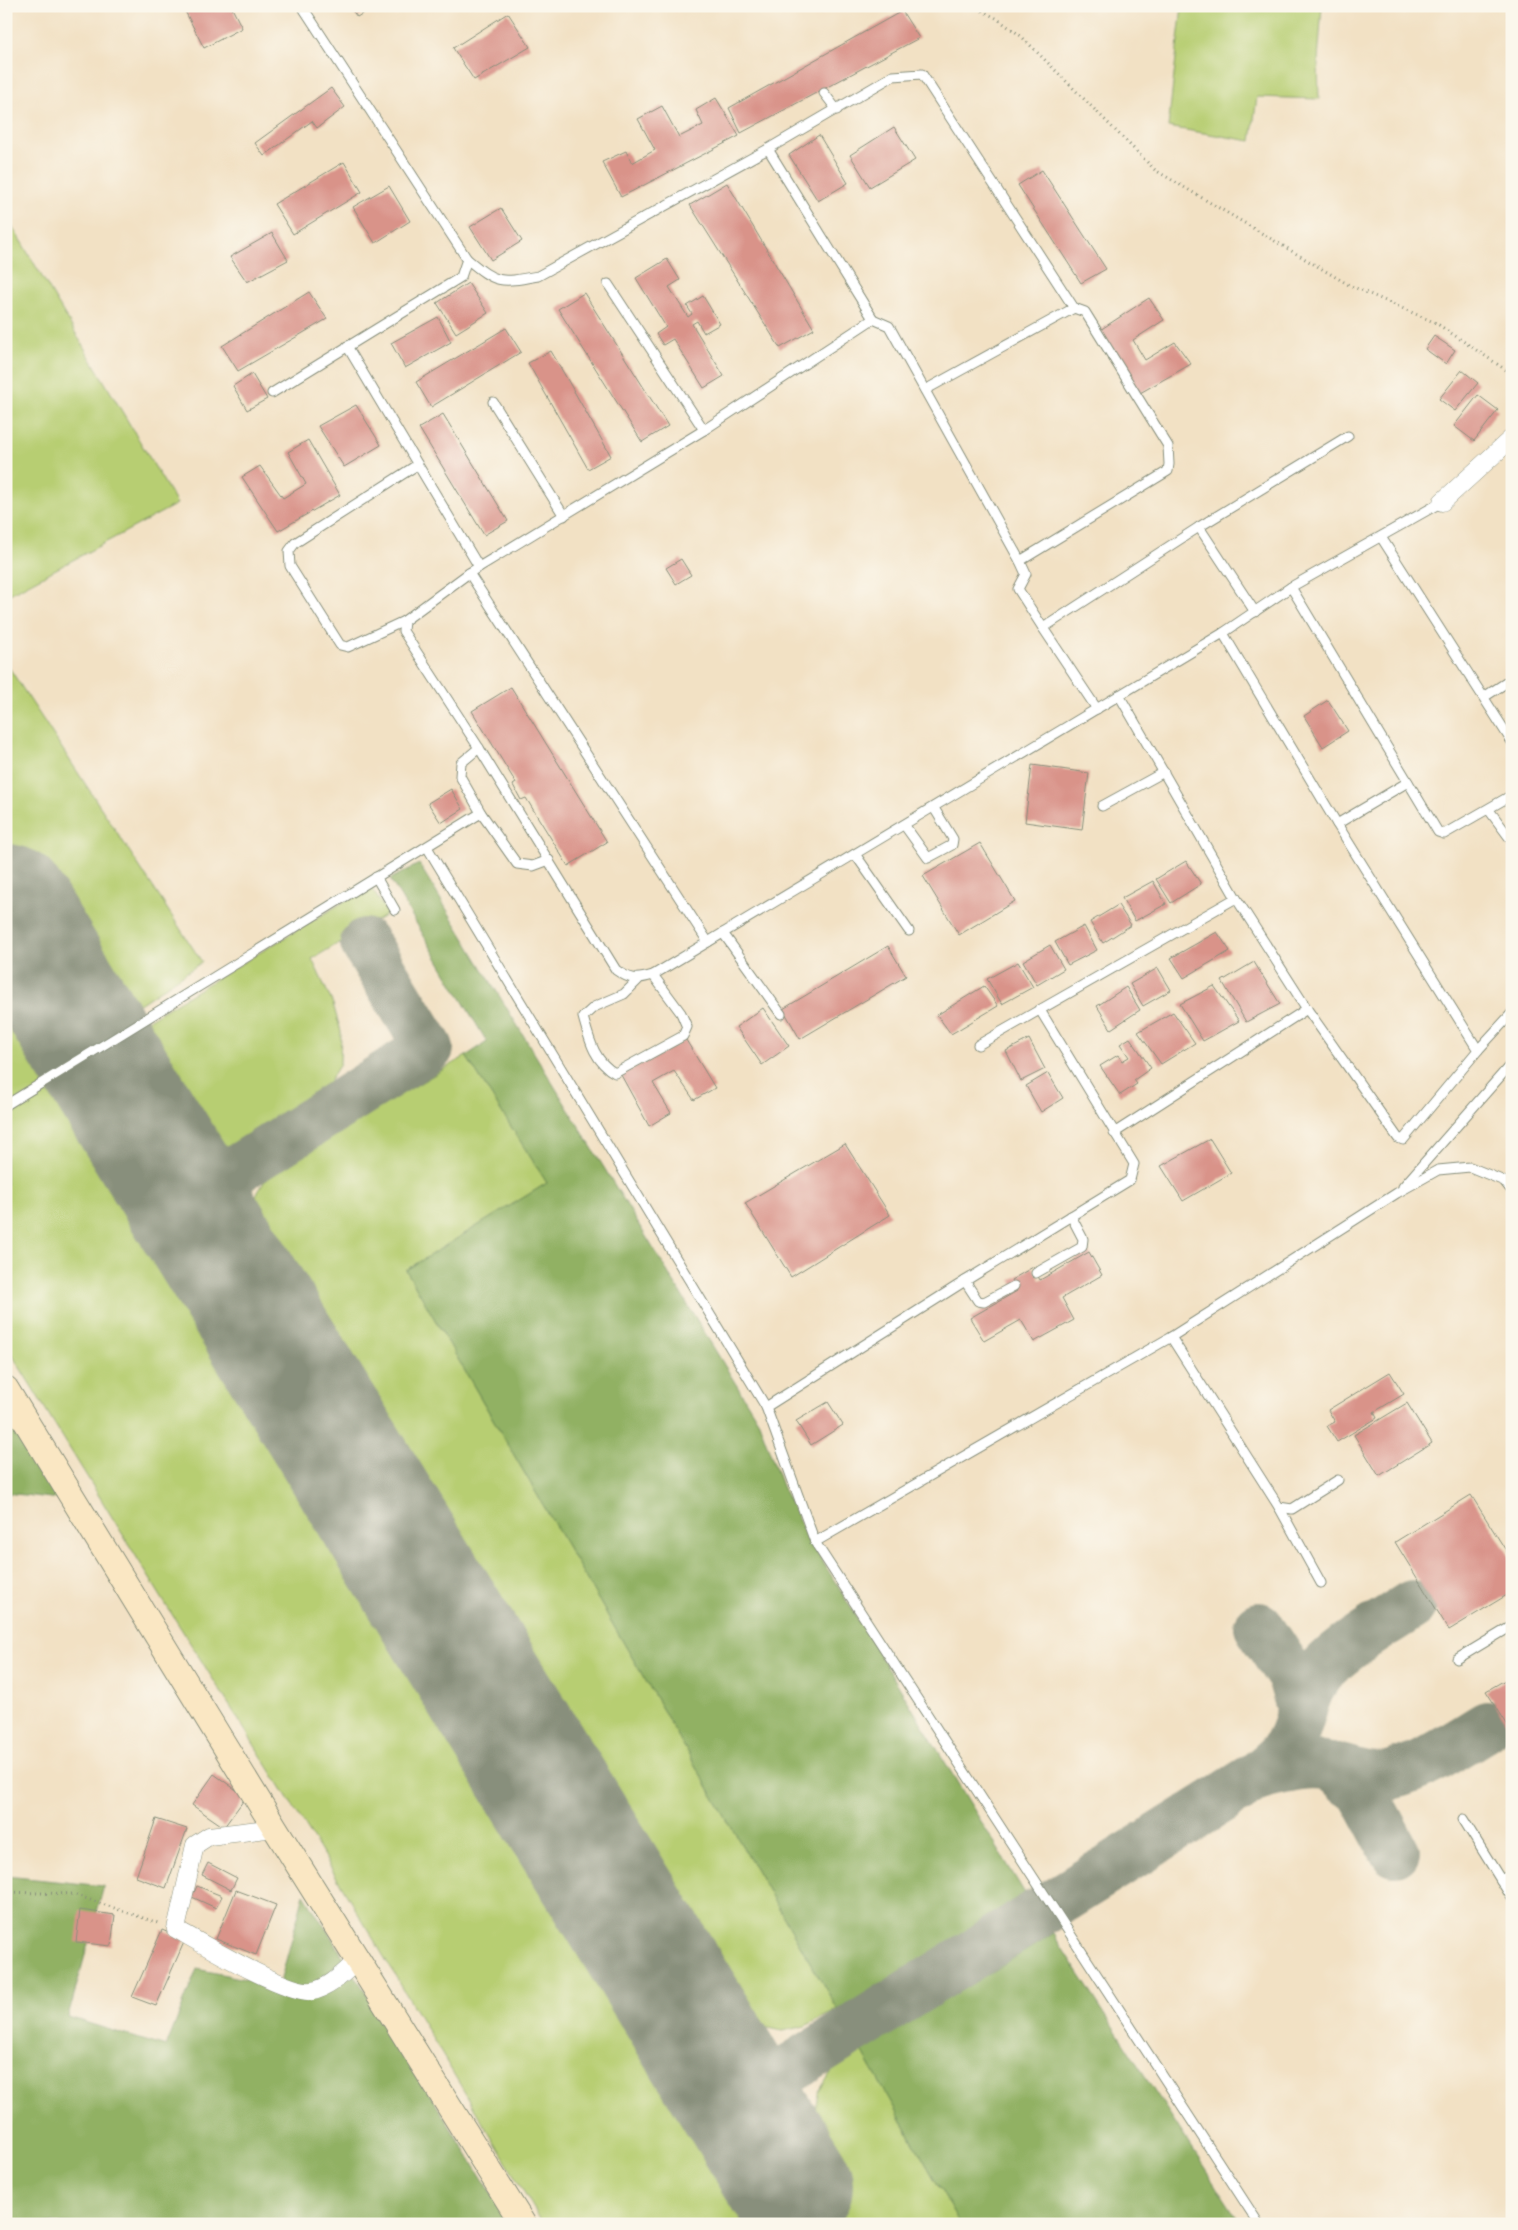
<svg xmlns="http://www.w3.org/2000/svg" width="1518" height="2230" viewBox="0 0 1518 2230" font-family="Sriracha,sans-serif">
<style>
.green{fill:#b7ce72;stroke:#6b8653}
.forest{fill:#91b164;stroke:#58774c}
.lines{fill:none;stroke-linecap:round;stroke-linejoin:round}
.taxiway{stroke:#888f7c;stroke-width:50}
.runway{stroke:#888f7c;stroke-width:124}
.building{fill:#d99389}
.lane-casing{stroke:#888f7c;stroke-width:11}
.street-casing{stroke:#888f7c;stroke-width:19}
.secondary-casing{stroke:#888f7c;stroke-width:27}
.path{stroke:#888f7c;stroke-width:3;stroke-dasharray:1 4;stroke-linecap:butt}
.lane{stroke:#fff;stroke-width:9}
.street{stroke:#fff;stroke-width:18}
.secondary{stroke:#fae7c3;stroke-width:25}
</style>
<rect width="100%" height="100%" fill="#fbf7ec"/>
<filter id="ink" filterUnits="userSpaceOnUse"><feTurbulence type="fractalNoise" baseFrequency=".02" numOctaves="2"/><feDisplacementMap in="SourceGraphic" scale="10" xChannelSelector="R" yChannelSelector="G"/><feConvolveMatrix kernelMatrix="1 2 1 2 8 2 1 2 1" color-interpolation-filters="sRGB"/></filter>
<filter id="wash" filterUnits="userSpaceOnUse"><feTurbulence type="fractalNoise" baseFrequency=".0096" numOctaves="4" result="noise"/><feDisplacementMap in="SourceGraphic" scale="20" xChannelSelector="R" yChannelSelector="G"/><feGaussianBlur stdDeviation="1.12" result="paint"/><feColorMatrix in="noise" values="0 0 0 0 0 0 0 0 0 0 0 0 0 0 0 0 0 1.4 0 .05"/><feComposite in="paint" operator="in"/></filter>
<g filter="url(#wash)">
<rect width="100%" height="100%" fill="#f2e1c4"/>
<!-- green -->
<g class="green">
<path d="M1182 6H1322L1318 61 1319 99 1257 97 1251 141 1168 127Z"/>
<path d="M6 216 177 504 6 596Z"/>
<path d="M6 663 202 962 107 1026 6 862Z"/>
<path d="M370 886 388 914 312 959 333 1004 341 1032 340 1064 317 1101 274 1129 247 1141 227 1148H211L195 1142 169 1127 115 1040Z"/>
<path d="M6 953 629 1967 636 2016 748 2211 833 2160 815 2131V2110L818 2093 832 2071 862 2051 960 2224H543L318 1846 163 1600 6 1345Z"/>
<path d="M466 1056 547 1183 406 1270 838 2010 805 2026 783 2031 764 2027 740 2015 712 1972 667 1946 246 1252 245 1222 253 1200 271 1171Z"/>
</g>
<!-- forest -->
<g class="forest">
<path d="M419 864 759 1422 782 1486 809 1539 1026 1895 838 2010 406 1270 547 1183 466 1056 487 1042 390 879Z"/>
<path d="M6 1412 60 1499 6 1493Z"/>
<path d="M6 1876 104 1886 68 2017 166 2047 197 1969 279 1986 304 1894 511 2224H6Z"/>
<path d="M1053 1934 1241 2224H960L862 2051Z"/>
</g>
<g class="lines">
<!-- taxiway -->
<g class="taxiway">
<path d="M187 1201 429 1048 365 943"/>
<path d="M1259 1627 1292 1677 1301 1707"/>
<path d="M1330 1767 1362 1791 1395 1852"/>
<path d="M1259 1775C1283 1769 1306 1762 1331 1767 1352 1771 1369 1781 1391 1775 1425 1767 1457 1744 1487 1726"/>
<path d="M739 2101 1259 1775C1267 1768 1278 1760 1284 1752 1300 1731 1300 1704 1313 1682 1328 1654 1385 1623 1412 1605"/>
</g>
<!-- runway -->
<path class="runway" d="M6 906 791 2185"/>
</g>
<g id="blocks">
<!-- building -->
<g class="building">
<path d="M194 6H231L242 28 204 48 185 11Z"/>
<path d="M349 6H375L357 17Z"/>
<path d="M902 11 919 38 741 133 729 108Z"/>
<path d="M508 13 530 47 474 80 453 48Z"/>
<path d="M331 88 345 107 317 128 312 121 264 156 255 143Z"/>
<path d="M716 98 739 136 621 197 602 162 626 151 632 163 655 150 638 119 662 106 679 137 703 125 696 110Z"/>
<path d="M894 127 915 160 870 187 850 155Z"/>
<path d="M819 135 848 183 818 201 789 155Z"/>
<path d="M344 162 362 192 293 234 274 204Z"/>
<path d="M1042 170 1106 269 1081 283 1018 185Z"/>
<path d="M727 183 814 329 780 348 690 205Z"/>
<path d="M389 186 410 221 375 243 353 207Z"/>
<path d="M501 208 522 241 491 260 470 227Z"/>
<path d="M272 233 288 260 247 282 230 257Z"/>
<path d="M667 259 680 280 669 287 688 317 692 314 687 306 703 296 720 324 704 333 697 321 692 324 724 376 704 388 673 339 663 345 656 334 666 327 636 278Z"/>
<path d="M468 283 488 313 456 333 437 303Z"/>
<path d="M309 292 327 319 238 371 222 346Z"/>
<path d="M584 293 668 426 642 442 558 309Z"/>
<path d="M1149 298 1164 320 1133 340 1145 360 1175 342 1191 364 1140 393 1100 330Z"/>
<path d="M438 317 451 342 405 368 391 343Z"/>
<path d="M506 328 521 352 431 407 416 382Z"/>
<path d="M1434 336 1455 350 1446 364 1425 349Z"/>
<path d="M551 351 611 456 588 469 528 363Z"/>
<path d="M1462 370 1478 383 1455 411 1439 399Z"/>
<path d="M252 374 267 399 247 410 233 386Z"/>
<path d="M1478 395 1498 410 1474 441 1454 426Z"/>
<path d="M356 405 381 445 344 467 318 426Z"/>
<path d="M443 414 508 521 484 535 419 428Z"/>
<path d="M308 440 340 495 278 531 242 477 260 466 283 498 306 484 288 452Z"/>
<path d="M681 559 691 575 676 584 666 568Z"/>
<path d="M511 687 607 842 568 866 526 798 521 800 513 785 516 783 472 711Z"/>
<path d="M1328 700 1348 731 1323 747 1304 716Z"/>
<path d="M1032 765 1089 773 1082 830 1025 822Z"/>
<path d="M451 789 463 809 441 823 428 803Z"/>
<path d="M980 843 1015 901 959 935 923 876Z"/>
<path d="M1186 861 1201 884 1171 903 1156 879Z"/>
<path d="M1153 881 1166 904 1135 921 1122 898Z"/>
<path d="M1118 905 1131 925 1103 943 1090 922Z"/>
<path d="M1084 926 1097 950 1068 965 1055 942Z"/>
<path d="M1217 932 1230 951 1184 978 1171 958Z"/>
<path d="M1050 945 1064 969 1037 985 1023 961Z"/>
<path d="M888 946 906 976 800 1039 783 1009Z"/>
<path d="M1018 962 1033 987 1002 1004 987 979Z"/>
<path d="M1254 962 1280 1004 1246 1022 1222 981Z"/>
<path d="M1158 968 1171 990 1143 1006 1130 984Z"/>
<path d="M984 986 998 1006 951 1034 937 1015Z"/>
<path d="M1214 986 1239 1021 1203 1041 1180 1004Z"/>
<path d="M1126 987 1140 1010 1111 1029 1097 1006Z"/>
<path d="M763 1008 789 1046 762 1065 736 1027Z"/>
<path d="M1173 1012 1195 1043 1161 1064 1138 1032Z"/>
<path d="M1130 1038 1151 1068 1134 1080 1137 1084 1120 1095 1100 1066 1118 1055 1122 1061 1129 1057 1120 1044Z"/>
<path d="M1029 1039 1045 1069 1021 1081 1006 1051Z"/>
<path d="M686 1040 715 1088 694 1100 674 1071 653 1083 671 1113 649 1126 621 1075Z"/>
<path d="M1048 1073 1063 1098 1041 1112 1026 1086Z"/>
<path d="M1210 1139 1231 1173 1183 1201 1161 1166Z"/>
<path d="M845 1144 890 1215 791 1277 745 1203Z"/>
<path d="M1089 1252 1102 1275 1062 1298 1074 1320 1034 1342 1021 1320 984 1341 970 1318 1017 1291 1011 1280 1033 1267 1040 1280Z"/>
<path d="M1390 1372 1404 1394 1374 1412 1377 1418 1337 1442 1327 1426 1335 1422 1328 1410Z"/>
<path d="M828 1402 843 1425 811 1445 796 1421Z"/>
<path d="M1407 1403 1432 1443 1379 1476 1354 1435Z"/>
<path d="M1471 1495 1512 1560V1592L1449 1630 1395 1542Z"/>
<path d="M1512 1676V1732L1486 1691Z"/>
<path d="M214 1774 246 1797 224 1827 192 1805Z"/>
<path d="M156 1819 187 1829 166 1888 136 1877Z"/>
<path d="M208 1863 237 1878 231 1890 202 1875Z"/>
<path d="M197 1886 222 1896 216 1908 192 1897Z"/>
<path d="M236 1890 276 1905 256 1955 216 1939Z"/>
<path d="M80 1910 115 1915 111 1946 76 1942Z"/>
<path d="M162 1930 185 1940 156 2006 132 1997Z"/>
</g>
</g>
</g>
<g filter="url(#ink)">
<use href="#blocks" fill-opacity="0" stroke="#888f7c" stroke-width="1"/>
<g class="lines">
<!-- lane casing -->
<g class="lane-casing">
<g id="lane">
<path d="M824 93 837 110"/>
<path d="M768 149 873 319"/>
<path d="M467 259C497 284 500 283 538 276L768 149 893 76 922 74 1074 308"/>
<path d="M608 284 704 430"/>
<path d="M347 346 479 567"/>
<path d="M925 390 1074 308 1085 312 1168 446 1169 464 1168 471 1020 561"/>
<path d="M272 393 461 277 467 259 302 6"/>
<path d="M493 402 564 516"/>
<path d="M1199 527 1255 612"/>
<path d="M1381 537 1512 742"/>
<path d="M469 573 708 942"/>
<path d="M1291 587 1438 832 1444 834 1512 795"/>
<path d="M404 621 348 647 340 645 290 566 289 551 295 543 417 465"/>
<path d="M1043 628 1018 589 1026 574 1020 561 889 326 873 319 704 430 469 573 404 621 403 631 479 748 616 970C630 980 637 980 653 975L1223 633 1291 587 1442 502"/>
<path d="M1119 695 1236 898 1307 1009 1398 1138 1403 1140 1478 1050 1337 824 1223 633"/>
<path d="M1484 697 1512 679"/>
<path d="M1097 709 1043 628 1199 527 1348 436"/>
<path d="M479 748 461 763 460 776 481 813 517 864 533 866 549 860"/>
<path d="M1102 806 1164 772"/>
<path d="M1489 810 1512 841"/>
<path d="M1337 824 1408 782"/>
<path d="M905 826 928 858 952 845 953 839 934 808"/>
<path d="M427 847 766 1407 815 1542 1259 2224"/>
<path d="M855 854 909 931"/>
<path d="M376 877 395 910"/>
<path d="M723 933 781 1014"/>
<path d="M638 980 624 994 594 1007 583 1017C589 1038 594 1062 615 1073L683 1036 687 1027 681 1013 653 975"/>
<path d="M978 1045 1236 898"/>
<path d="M1478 1050 1512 1013"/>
<path d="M6 1105 481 813"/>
<path d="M1114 1133 1307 1009"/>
<path d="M1403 1187 1512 1063"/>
<path d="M1036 1273 1082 1247 1083 1239 1071 1216"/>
<path d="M965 1281 978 1301 984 1302 1014 1286"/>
<path d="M1171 1337 1279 1507 1292 1509 1338 1480"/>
<path d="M766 1407 965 1281 1130 1180 1134 1164 1040 1010"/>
<path d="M1279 1507 1321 1583"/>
<path d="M815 1542 1171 1337 1397 1193 1438 1170 1470 1167 1504 1181 1512 1191"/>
<path d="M1457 1659 1512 1626"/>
<path d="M1463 1819 1512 1898"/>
<path d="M1501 1880 1512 1874"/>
</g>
</g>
<!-- street casing -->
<g class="street-casing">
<g id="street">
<path d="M1442 502 1512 438"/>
<path d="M275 1828 209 1836 195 1845 176 1929C201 1943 288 1995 312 1991 331 1988 345 1971 359 1959"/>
</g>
</g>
<!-- secondary casing -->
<g class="secondary-casing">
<path id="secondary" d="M6 1389 275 1828 523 2224"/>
</g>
<!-- path -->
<g class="path">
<path d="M973 6 996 18 1021 36 1155 170 1349 285 1436 323 1512 374"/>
<path d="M6 1892 73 1894 161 1924"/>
</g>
<!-- lane -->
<use href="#lane" class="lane"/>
<!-- street -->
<use href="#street" class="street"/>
<!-- secondary -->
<use href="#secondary" class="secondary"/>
</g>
</g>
<!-- margin -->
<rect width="1518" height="2230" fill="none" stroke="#fbf7ec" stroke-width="25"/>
</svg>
